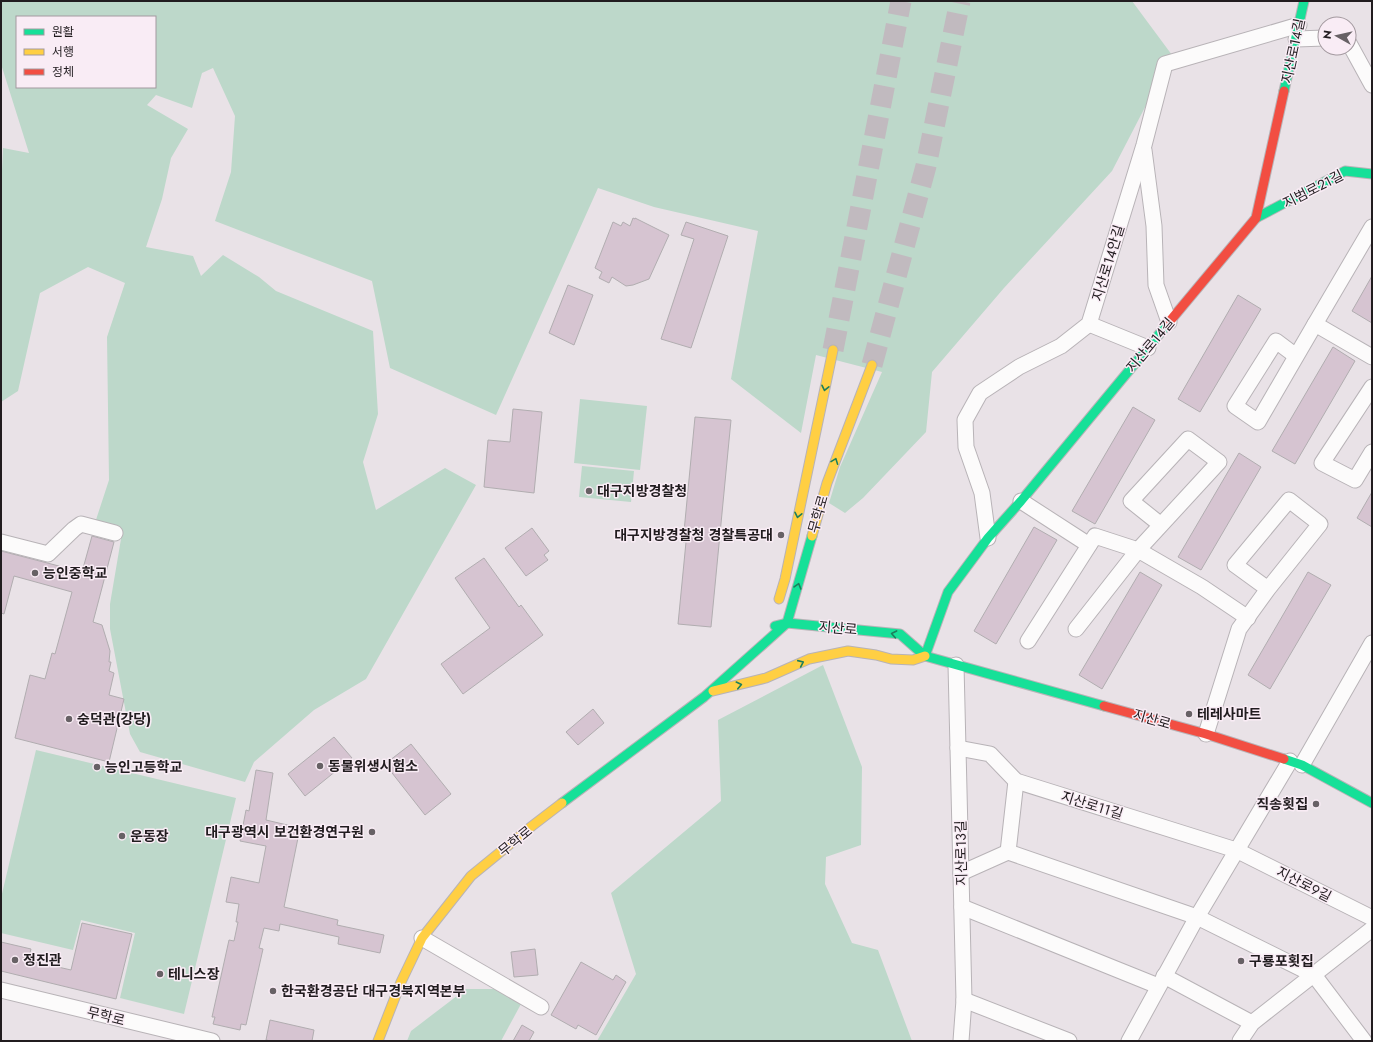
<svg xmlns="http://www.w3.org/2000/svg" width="1373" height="1042" viewBox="0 0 1373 1042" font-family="Jost,'Noto Sans KR',sans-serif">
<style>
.green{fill:#bdd8ca;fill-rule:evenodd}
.building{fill:#d6c4d1;stroke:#b1adb0}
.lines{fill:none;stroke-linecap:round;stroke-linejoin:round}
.secondary-tunnel{stroke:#c1babf;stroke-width:21;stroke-dasharray:21 10;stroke-linecap:butt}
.street-casing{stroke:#b8b3b7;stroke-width:17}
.fast-casing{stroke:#b8b3b7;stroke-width:11}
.slow-casing{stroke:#b8b3b7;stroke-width:11}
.jam-casing{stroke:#b8b3b7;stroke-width:11}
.street{stroke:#fcfbfb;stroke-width:15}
.fast{stroke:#16e098;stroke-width:9}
.slow{stroke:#ffcf43;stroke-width:9}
.jam{stroke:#f24e42;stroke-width:9}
.oneway{stroke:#1c7e5c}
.poi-dot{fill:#676165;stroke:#f9ecf5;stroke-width:1.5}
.labels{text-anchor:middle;stroke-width:3;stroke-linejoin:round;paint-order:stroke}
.street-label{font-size:14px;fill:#211c1f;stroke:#f9ecf5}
.poi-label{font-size:14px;font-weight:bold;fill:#211c1f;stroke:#f9ecf5;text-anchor:start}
</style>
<rect width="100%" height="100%" fill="#e9e2e7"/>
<!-- green -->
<g class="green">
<path d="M1 1H1132L1172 55 1112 171 1004 288 932 372 926 432 863 498 845 513 829 503 840 467 882 372 816 355 801 433 731 379 758 231 654 207 598 188 496 415 390 368 372 281 215 221 231 172 235 116 213 68 202 73 192 108 156 95 147 105 188 129 171 158 162 199 146 247 193 256 201 276 223 255 259 277 276 291 373 331 378 414 363 462 376 510 445 468 476 485 366 679 314 710 254 762 245 782 140 752 130 734 110 629V604L121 539 93 529 109 480 107 337 125 283 88 267 40 293 18 391 1 402V193L3 148 29 153 1 64ZM17 17H155V87H17Z"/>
<path d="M580 399 647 406 640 470 574 463Z"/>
<path d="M582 466 634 471 631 502 579 497Z"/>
<path d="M823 665 862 767 861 845 826 857 825 884 852 943 878 950 912 1041H597L636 974 611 893 721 801 718 720Z"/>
<path d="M36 750 236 798 184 1014 120 998 135 933 81 920 73 950 1 933V898Z"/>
<path d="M466 989H494L521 1004 501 1041H407L411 1031Z"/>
</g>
<!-- building -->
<g class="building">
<path d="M633 218 635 219V218L669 235 649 279 633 285 626 286 612 277 609 283 599 278 602 272 595 268 613 222 621 226 623 222 630 226Z"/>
<path d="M686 222 728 236 691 348 661 339 694 239 681 235Z"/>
<path d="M1372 276V323L1352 311Z"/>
<path d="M568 285 593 295 574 345 549 333Z"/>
<path d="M1238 295 1261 309 1200 412 1178 399Z"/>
<path d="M1333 347 1355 361 1295 464 1272 451Z"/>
<path d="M1133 407 1155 420 1095 524 1072 511Z"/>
<path d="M513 409 542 412 534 493 484 487 488 440 510 442Z"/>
<path d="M695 417 731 420 711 627 678 624 686 542H683Z"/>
<path d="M1239 453 1261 467 1201 570 1178 557Z"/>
<path d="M1372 492V527L1357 518Z"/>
<path d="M1034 527 1057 540 996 644 974 631Z"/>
<path d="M532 528 549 551 544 555 548 560 526 576 505 548Z"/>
<path d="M92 536 114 542 93 622 102 625 110 651 109 662H111L109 671 114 673 109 695 124 699 109 762 15 738 30 675 45 679 52 653 55 654 72 592 14 576 4 614 1 613V551L82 572Z"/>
<path d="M484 558 519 607 521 605 543 635 463 694 441 664 490 628 455 578Z"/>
<path d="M1140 572 1162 585 1102 689 1079 675Z"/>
<path d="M1308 572 1331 585 1270 689 1248 675Z"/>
<path d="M593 709 604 723 578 745 566 732Z"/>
<path d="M334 737 352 758 305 796 288 774Z"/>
<path d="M411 744 451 794 425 815 385 764Z"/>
<path d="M256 770 273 773 266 820 300 828 284 907 338 920 337 925 384 935 380 953 338 944 339 937 280 924 279 931 264 928 259 948 263 949 246 1025 241 1024 240 1030 213 1024 215 1017H212L229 940 234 941 238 922H236L239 904 226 902 231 877 259 883 266 846 240 841 246 810 249 811Z"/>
<path d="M82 923 132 934 116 999 1 971V942L31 949 28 960 71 970Z"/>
<path d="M535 949 538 975 514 977 511 952Z"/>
<path d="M581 962 613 980 616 975 626 982 596 1035 578 1025 576 1029 551 1015Z"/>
<path d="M270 1020 314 1030 312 1041H271L266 1040Z"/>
<path d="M522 1025 534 1032 529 1041H513Z"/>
</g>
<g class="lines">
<!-- secondary-tunnel -->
<g class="secondary-tunnel">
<path d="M833 350 901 1"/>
<path d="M872 365 926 166 960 1"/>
</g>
<!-- street casing -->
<g class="street-casing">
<g id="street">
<path d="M1296 39 1325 38"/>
<path d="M1349 43 1372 85"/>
<path d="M1144 150 1154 226 1156 285 1169 322"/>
<path d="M1089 324 1148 348"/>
<path d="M1315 324 1372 227"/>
<path d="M1296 356 1276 341 1235 406 1258 422 1315 324 1372 357"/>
<path d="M1372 387 1322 463 1355 480 1372 452"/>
<path d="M1021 501 1089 545"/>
<path d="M988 538 982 493 966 447 965 420 980 393 1019 367 1061 346 1089 324 1144 145 1165 64 1299 25"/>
<path d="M1 542 48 554 74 529 81 524 115 533"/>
<path d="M1076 629 1138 550 1202 587 1248 618"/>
<path d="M1028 641 1095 536 1138 550 1219 462 1188 439 1131 501 1161 525"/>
<path d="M956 665 964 1000 961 1041"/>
<path d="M1206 734 1239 629 1268 589 1320 524 1289 500 1235 565 1268 589"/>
<path d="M958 748 990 754 1016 781 1236 850 1372 918"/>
<path d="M1302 765 1372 643"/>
<path d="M1008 852 1016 781"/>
<path d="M961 873 1008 852 1197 917 1314 975 1364 1041"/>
<path d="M962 907 1158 986"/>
<path d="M422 938 541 1007"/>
<path d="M1164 976 1252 1023"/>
<path d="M1 990 212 1041"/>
<path d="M964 1000 1069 1041"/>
<path d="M1129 1041 1197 917 1290 761"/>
<path d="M1240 1041 1252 1023 1372 929"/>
</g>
</g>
<!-- fast casing -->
<g class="fast-casing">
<g id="fast">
<path d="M1284 91 1304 1"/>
<path d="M1256 218 1345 171 1372 174"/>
<path d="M775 626 787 623 900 634 925 656 1104 706"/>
<path d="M925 656 948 592 988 538 1021 501 1170 321"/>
<path d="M1284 759 1302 765 1372 803"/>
<path d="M562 803 704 697 787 623 812 536"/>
</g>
</g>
<!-- slow casing -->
<g class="slow-casing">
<g id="slow">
<path d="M812 536 827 483 872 365"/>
<path d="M779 599 785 579 833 350"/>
<path d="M713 691 766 678 809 659 848 651 876 655 891 659 913 660 925 656"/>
<path d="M378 1041 401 982 422 938 471 876 532 826 562 803"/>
</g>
</g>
<!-- jam casing -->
<g class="jam-casing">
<g id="jam">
<path d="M1170 321 1256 218 1284 91"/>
<path d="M1104 706 1206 734 1284 759"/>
</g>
</g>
<!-- street -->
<use href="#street" class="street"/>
<!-- fast -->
<use href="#fast" class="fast"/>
<!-- slow -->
<use href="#slow" class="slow"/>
<!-- jam -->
<use href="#jam" class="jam"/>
</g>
<!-- one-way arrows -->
<defs><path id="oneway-chevron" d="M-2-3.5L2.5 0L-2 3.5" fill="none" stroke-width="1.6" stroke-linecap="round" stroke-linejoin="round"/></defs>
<g class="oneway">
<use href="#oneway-chevron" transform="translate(825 388) rotate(102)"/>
<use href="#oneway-chevron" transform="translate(835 461) rotate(-69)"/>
<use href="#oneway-chevron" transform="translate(798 515) rotate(102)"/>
<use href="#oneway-chevron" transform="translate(798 586) rotate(-74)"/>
<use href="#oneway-chevron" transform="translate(894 634) rotate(-169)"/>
<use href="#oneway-chevron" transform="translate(801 663) rotate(-24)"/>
<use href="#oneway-chevron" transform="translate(739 685) rotate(-13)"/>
</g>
<!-- markers -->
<g class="poi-dot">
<circle cx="589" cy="491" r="4"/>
<circle cx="781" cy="535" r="4"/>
<circle cx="35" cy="573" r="4"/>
<circle cx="1189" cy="714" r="4"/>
<circle cx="69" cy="719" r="4"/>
<circle cx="320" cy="766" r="4"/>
<circle cx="97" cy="767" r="4"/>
<circle cx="1316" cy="804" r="4"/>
<circle cx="372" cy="832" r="4"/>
<circle cx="122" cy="836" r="4"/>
<circle cx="15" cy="960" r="4"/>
<circle cx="1241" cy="961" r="4"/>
<circle cx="160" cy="974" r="4"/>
<circle cx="273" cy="991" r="4"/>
</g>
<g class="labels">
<!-- street labels -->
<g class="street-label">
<text transform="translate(1293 51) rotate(-78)" y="5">지산로14길</text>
<text transform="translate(1313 189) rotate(-27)" y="5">지범로21길</text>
<text transform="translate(1108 263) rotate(-73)" y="5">지산로14안길</text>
<text transform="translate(1150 345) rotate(-50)" y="5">지산로14길</text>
<text transform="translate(818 514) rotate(-74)" y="5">무학로</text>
<text transform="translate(838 628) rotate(5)" y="5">지산로</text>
<text transform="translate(1152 719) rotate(16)" y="5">지산로</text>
<text transform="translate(1092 805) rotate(17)" y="5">지산로11길</text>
<text transform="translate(515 841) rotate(-39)" y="5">무학로</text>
<text transform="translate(961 853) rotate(-91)" y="5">지산로13길</text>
<text transform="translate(1304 884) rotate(27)" y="5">지산로9길</text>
<text transform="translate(106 1016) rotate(14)" y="5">무학로</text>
</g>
<!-- poi labels -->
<g class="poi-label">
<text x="597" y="496">대구지방경찰청</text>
<text x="773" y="540" text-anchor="end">대구지방경찰청 경찰특공대</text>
<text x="43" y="578">능인중학교</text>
<text x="1197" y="719">테레사마트</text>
<text x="77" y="724">숭덕관(강당)</text>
<text x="328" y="771">동물위생시험소</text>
<text x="105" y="772">능인고등학교</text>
<text x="1308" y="809" text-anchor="end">직송횟집</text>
<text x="364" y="837" text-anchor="end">대구광역시 보건환경연구원</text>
<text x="130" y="841">운동장</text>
<text x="23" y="965">정진관</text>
<text x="1249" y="966">구룡포횟집</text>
<text x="168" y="979">테니스장</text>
<text x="281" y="996">한국환경공단 대구경북지역본부</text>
</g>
</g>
<!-- border -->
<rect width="1373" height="1042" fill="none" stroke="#211c1f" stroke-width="4"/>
<!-- legend -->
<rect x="16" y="16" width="140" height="72" fill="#f9ecf5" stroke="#a3999f"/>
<rect x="24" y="29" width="20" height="6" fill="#16e098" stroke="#a3999f"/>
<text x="52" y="36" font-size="12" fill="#211c1f">원활</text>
<rect x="24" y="49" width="20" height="6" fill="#ffcf43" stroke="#a3999f"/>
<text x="52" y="56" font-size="12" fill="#211c1f">서행</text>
<rect x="24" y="69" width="20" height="6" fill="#f24e42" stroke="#a3999f"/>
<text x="52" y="76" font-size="12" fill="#211c1f">정체</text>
<!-- north arrow -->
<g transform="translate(1337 36) rotate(278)"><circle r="19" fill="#f9ecf5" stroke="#a3999f"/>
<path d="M0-3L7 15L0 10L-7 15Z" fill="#676165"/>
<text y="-6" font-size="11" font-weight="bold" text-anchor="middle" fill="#211c1f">N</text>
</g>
</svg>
